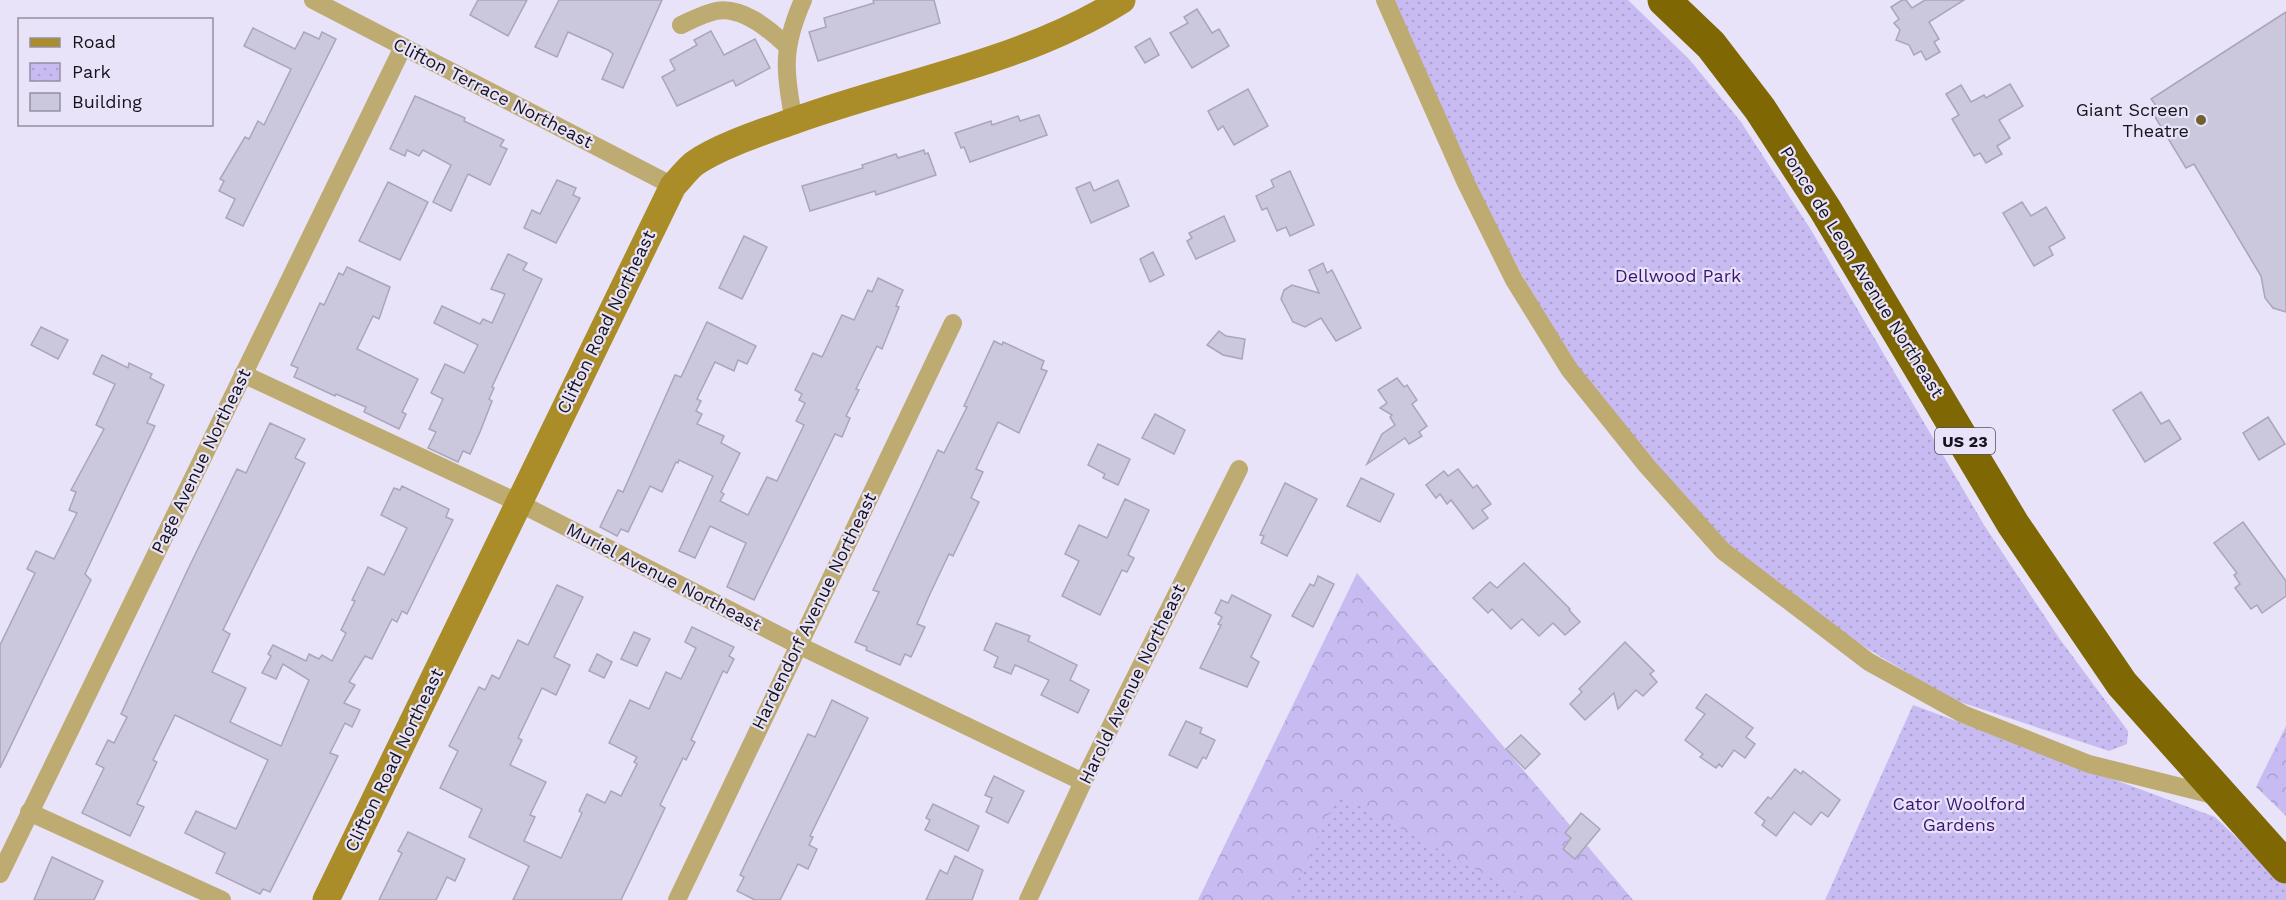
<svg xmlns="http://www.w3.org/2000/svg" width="2286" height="900" viewBox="0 0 2286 900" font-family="'Work Sans',sans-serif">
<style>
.forest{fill:url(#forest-crowns)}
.park{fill:url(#park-dots)}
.building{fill:#cbc7dd;stroke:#a9a5ba;stroke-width:1.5}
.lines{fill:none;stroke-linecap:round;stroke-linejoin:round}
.street{stroke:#beab71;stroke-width:18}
.secondary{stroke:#aa8d28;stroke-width:27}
.highway{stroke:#7f6704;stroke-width:33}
.poi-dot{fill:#70602e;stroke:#e8e3f9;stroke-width:2}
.labels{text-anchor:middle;stroke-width:4.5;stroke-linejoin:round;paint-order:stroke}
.shield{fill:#e8e3f9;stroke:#54515e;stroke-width:1.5}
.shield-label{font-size:16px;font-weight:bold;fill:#15131b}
.street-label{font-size:18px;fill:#15131b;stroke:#e8e3f9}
.poi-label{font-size:18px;fill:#15131b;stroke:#e8e3f9;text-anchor:end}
.park-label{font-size:18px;fill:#3b1471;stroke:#e8e3f9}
</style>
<defs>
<pattern id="forest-crowns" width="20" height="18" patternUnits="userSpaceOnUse" patternTransform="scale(1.5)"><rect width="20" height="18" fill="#c8bbf2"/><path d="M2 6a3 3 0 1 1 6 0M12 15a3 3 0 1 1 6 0" fill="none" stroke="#aba0cf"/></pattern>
<pattern id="park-dots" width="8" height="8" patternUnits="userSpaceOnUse" patternTransform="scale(1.5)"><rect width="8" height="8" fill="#c8bbf2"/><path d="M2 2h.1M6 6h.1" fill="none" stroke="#aba0cf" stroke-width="1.8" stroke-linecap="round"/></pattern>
</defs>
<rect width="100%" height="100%" fill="#e8e3f9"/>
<!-- forest -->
<g class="forest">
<path d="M1357 573 1633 900H1198Z"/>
<path d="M2286 726V816L2256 787Z"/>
</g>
<!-- park -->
<g class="park">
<path d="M1390 0H1628L1689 59 1741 122 1811 230 1984 525 2059 638 2128 731 2127 744 2109 751 1951 699 1848 637 1757 574 1699 515 1558 344 1482 198Z"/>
<path d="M1913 705 2215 817 2286 885V900H1825Z"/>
<path d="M1338 794 1531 900H1289Z"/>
</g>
<!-- building -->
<g class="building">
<path d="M478 0H527L508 36 470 15Z"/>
<path d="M559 0H662L623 88 602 79 613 54 608 50 568 32 557 57 535 47Z"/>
<path d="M873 0H934L940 23 818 61 809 32 826 27 824 18 874 3Z"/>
<path d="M1902 0H1906L1912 8 1925 0H1964L1929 22 1939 39 1934 42 1940 52 1926 60 1921 51 1914 55 1909 45 1896 40 1900 30 1894 23 1899 19 1891 7Z"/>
<path d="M1197 9 1212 33 1219 29 1229 46 1192 68 1170 33 1188 23 1184 17Z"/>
<path d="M2286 12V312L2273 308 2265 298 2261 276 2194 164 2186 168 2152 112 2157 107 2151 99Z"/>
<path d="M253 28 295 49 304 32 319 39 322 32 336 39 243 226 226 218 235 199 219 191 224 181 220 179 245 137 249 139 258 121 264 125 291 69 244 46Z"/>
<path d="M711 31 724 55 755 39 770 68 736 86 733 80 677 106 662 77 675 70 670 60 697 45 694 40Z"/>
<path d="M1150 38 1159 55 1145 63 1135 47Z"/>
<path d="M2010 84 2023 106 1999 120 2010 138 1997 146 2002 154 1986 163 1980 153 1974 156 1952 119 1959 115 1946 94 1961 85 1971 102 1984 95 1986 98Z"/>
<path d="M1248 89 1268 126 1234 145 1223 126 1218 130 1208 111Z"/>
<path d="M415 96 465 118 464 121 504 140 500 146 507 149 490 185 468 174 451 211 433 202 451 165 423 150 419 156 407 150 405 156 390 149Z"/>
<path d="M1039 115 1047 135 970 162 964 147 961 148 955 133 991 121 992 125 1018 116 1020 121Z"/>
<path d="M924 150 925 154 928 153 936 175 876 195 875 191 810 211 802 186 863 168 862 165 896 154 898 158Z"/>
<path d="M1290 171 1314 225 1290 236 1286 227 1277 231 1267 208 1262 210 1256 196 1274 187 1271 180Z"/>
<path d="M557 180 576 188 573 195 580 198 556 243 524 228 532 210 540 214Z"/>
<path d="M1118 180 1129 206 1091 223 1076 188 1090 182 1094 191Z"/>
<path d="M388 182 428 202 400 260 359 241Z"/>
<path d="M2022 202 2031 216 2046 207 2065 238 2049 247 2053 255 2034 266 2003 213Z"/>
<path d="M1224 216 1235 241 1196 259 1187 241 1192 238 1189 233Z"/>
<path d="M744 236 767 247 742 299 719 288Z"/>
<path d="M1153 252 1164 275 1150 282 1140 259Z"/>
<path d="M508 254 527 263 523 270 542 279 492 387 494 388 489 399 492 401 480 432 470 454 463 451 458 462 428 448 436 432 429 429 443 399 431 393 445 364 464 373 478 345 434 323 442 306 480 324 483 319 492 323 505 294 491 289Z"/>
<path d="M1323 263 1327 273 1332 270 1361 328 1336 341 1321 318 1305 327 1293 322 1281 299 1284 290 1292 285 1319 293 1309 270Z"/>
<path d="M347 267 390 287 379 319 373 316 357 349 418 379 402 412 406 414 399 429 364 412 366 407 336 394 335 396 294 377 298 368 291 365 320 303 324 305 339 273 343 275Z"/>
<path d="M878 278 903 290 896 306 899 307 882 349 877 346 856 389 859 390 846 416 850 418 842 437 835 434 754 600 727 587 746 543 710 526 695 558 679 551 713 476 679 460 678 463 676 462 662 492 650 486 628 532 621 529 617 536 600 527 618 490 623 492 675 375 681 377 707 322 756 346 747 364 738 360 734 371 715 362 697 399 701 401 696 411 702 414 697 424 724 436 721 443 740 453 721 492 724 494 720 501 748 515 767 477 777 481 804 425 796 421 805 403 799 400 802 394 795 390 813 353 822 357 842 315 854 320 868 290 872 292Z"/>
<path d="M41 327 68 340 58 359 31 345Z"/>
<path d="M1219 331 1226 336 1245 339 1242 359 1223 355 1207 345Z"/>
<path d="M994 341 1002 345 1003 342 1044 361 1041 369 1047 371 1019 433 998 422 976 469 983 472 971 498 979 502 953 556 949 554 929 596 917 624 925 627 911 657 905 654 900 665 866 650 867 647 855 642 879 592 873 590 938 450 944 453 967 407 964 406Z"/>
<path d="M102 355 128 368 129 363 152 374 150 378 164 385 147 423 155 426 85 574 91 580 0 768V645L35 573 27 569 36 551 54 559 77 513 69 510 76 492 71 490 104 429 96 425 115 384 93 374Z"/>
<path d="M1397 378 1404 387 1407 385 1417 400 1412 404 1427 426 1419 432 1422 436 1409 444 1405 438 1367 464 1382 434 1395 425 1390 417 1392 415 1380 408 1387 403 1378 390Z"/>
<path d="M2141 392 2161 424 2169 420 2181 439 2145 462 2113 410Z"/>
<path d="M1155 414 1185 430 1174 454 1142 438Z"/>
<path d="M2268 417 2285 444 2259 460 2243 433Z"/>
<path d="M270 423 305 439 295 458 305 463 223 630 230 634 212 672 246 688 230 722 281 746 309 680 283 664 276 679 262 673 271 656 268 654 273 645 306 661 309 654 319 659 322 655 332 661 346 633 341 630 355 601 352 600 368 567 384 575 407 528 381 515 394 488 400 490 402 486 449 509 446 517 453 520 407 614 402 611 397 622 392 619 372 659 365 656 349 682 355 685 344 703 360 710 352 727 345 723 330 753 338 756 270 892 263 889 260 894 216 873 225 853 185 833 196 811 236 829 268 760 175 715 153 760 157 762 137 804 144 807 130 836 82 813 104 768 96 764 108 740 114 743 127 717 121 714 188 569 237 469 246 473Z"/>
<path d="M1098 444 1130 459 1118 485 1103 478 1105 474 1088 465Z"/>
<path d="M1458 469 1473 488 1477 485 1491 504 1482 510 1488 518 1473 529 1451 500 1447 504 1440 494 1436 498 1426 485 1444 471 1448 476Z"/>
<path d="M1361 478 1394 494 1380 522 1347 506Z"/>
<path d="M1285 483 1317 499 1287 556 1261 543 1264 536 1260 535Z"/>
<path d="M1125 499 1149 510 1128 555 1134 558 1127 572 1122 570 1100 615 1062 596 1079 561 1065 554 1079 525 1107 538Z"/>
<path d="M2243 522 2286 581V596L2262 613 2257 605 2251 609 2235 588 2240 584 2234 575 2237 573 2214 543Z"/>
<path d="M1524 563 1570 609 1569 610 1580 622 1565 635 1553 623 1539 636 1522 619 1511 629 1492 609 1488 613 1473 598 1490 582 1497 588Z"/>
<path d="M1318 576 1334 584 1313 627 1292 616 1310 584 1314 586Z"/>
<path d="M557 585 583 597 554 657 570 665 556 695 542 688 518 738 522 740 510 765 546 782 530 815 535 817 524 841 561 858 582 813 579 811 587 794 605 803 611 791 621 796 637 764 634 762 637 757 609 743 630 700 649 709 666 672 681 679 696 648 685 642 692 627 734 647 729 656 734 659 727 673 723 671 691 740 695 742 686 760 683 758 660 805 665 808 621 900H513L529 866 469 837 482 809 440 788 458 751 449 746 479 687 485 690 492 675 499 679 518 640 528 645Z"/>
<path d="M1232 595 1271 615 1251 657 1259 662 1247 687 1200 668 1221 625 1218 624 1222 617 1215 613 1221 600 1228 603Z"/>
<path d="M996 623 1030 636 1028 641 1077 665 1070 680 1089 690 1078 713 1041 695 1049 680 1015 665 1011 674 994 667 998 657 984 650Z"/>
<path d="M634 632 650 639 637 666 621 659Z"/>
<path d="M1625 642 1654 671 1650 674 1657 682 1643 696 1636 690 1618 709 1614 693 1585 720 1570 704 1582 692 1579 689Z"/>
<path d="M597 654 612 662 604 678 589 671Z"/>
<path d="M1706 694 1753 728 1746 737 1755 744 1745 758 1734 750 1722 767 1719 764 1716 768 1700 757 1703 754 1685 740 1705 714 1696 708Z"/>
<path d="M832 700 868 718 810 836 813 837 809 845 817 849 808 869 798 864 780 900H755L737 891 744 877 740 875 808 734 815 737Z"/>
<path d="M1186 721 1202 728 1200 733 1215 740 1206 759 1203 757 1197 768 1169 755Z"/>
<path d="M1521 735 1540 754 1525 769 1506 749Z"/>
<path d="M1795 769 1801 774 1803 771 1840 800 1828 817 1821 812 1811 825 1794 812 1776 836 1762 825 1765 821 1755 813 1768 797 1771 799Z"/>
<path d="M994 776 1024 791 1008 823 986 812 992 798 985 795Z"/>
<path d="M933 804 979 826 968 851 925 830 930 820 926 818Z"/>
<path d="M1581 813 1600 829 1575 859 1563 849 1571 838 1565 833Z"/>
<path d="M408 832 465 859 455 881 447 877 436 900H379L402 853 398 851Z"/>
<path d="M955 856 983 870 972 900H926L940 870 947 874Z"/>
<path d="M52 857 103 881 94 900H34Z"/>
</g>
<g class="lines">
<!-- street -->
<g class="street">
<path d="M313 0 673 186"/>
<path d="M1385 0 1466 183 1514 280 1569 369 1647 466 1723 551 1869 662 1963 714 2089 764 2217 796"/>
<path d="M681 25C692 20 705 13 716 11 742 6 769 29 786 45"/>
<path d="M794 121C784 71 782 48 803 0"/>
<path d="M243 374 517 502 798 645 1083 782"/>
<path d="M29 812 222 900"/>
<path d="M0 874 403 47"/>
<path d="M677 900 953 323"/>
<path d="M1028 900 1083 782 1239 469"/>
</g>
<!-- secondary -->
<path class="secondary" d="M326 900 673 186C680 179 687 169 695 163 721 145 766 131 796 120 904 81 1024 62 1122 0"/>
<!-- highway -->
<path class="highway" d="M1664 0 1711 45 1760 109 1825 209 2013 524 2122 684 2286 867"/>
</g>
<!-- markers -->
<circle class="poi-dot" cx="2201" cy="120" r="6"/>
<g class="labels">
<!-- shield labels -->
<rect class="shield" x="1935" y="428" width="60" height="26" rx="4.5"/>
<g class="shield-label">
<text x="1965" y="447">US 23</text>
</g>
<!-- street labels -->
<g class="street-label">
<text transform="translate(493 93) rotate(27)" y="6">Clifton Terrace Northeast</text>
<text transform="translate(1862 272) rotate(58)" y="6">Ponce de Leon Avenue Northeast</text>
<text transform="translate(606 322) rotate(-64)" y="6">Clifton Road Northeast</text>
<text transform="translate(201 461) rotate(-64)" y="6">Page Avenue Northeast</text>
<text transform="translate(664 577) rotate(27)" y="6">Muriel Avenue Northeast</text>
<text transform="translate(814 611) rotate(-64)" y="6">Hardendorf Avenue Northeast</text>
<text transform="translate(1132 684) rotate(-64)" y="6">Harold Avenue Northeast</text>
<text transform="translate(394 760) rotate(-64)" y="6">Clifton Road Northeast</text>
</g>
<!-- poi labels -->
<g class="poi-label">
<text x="2189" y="116">Giant Screen<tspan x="2189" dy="21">Theatre</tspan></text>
</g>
<!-- park labels -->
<g class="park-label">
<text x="1678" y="282">Dellwood Park</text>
<text x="1959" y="810">Cator Woolford<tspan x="1959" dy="21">Gardens</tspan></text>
</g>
</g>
<!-- legend -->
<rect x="18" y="18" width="195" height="108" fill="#e8e3f9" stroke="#9490a0" stroke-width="1.5"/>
<rect x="30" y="38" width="30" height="9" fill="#aa8d28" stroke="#9490a0" stroke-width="1.5"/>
<text x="72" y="48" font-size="18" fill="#15131b">Road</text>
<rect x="30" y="63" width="30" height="18" fill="url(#park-dots)" stroke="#9490a0" stroke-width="1.5"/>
<text x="72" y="78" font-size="18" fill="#15131b">Park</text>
<rect x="30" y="93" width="30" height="18" fill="#cbc7dd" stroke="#9490a0" stroke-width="1.5"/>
<text x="72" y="108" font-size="18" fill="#15131b">Building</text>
</svg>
